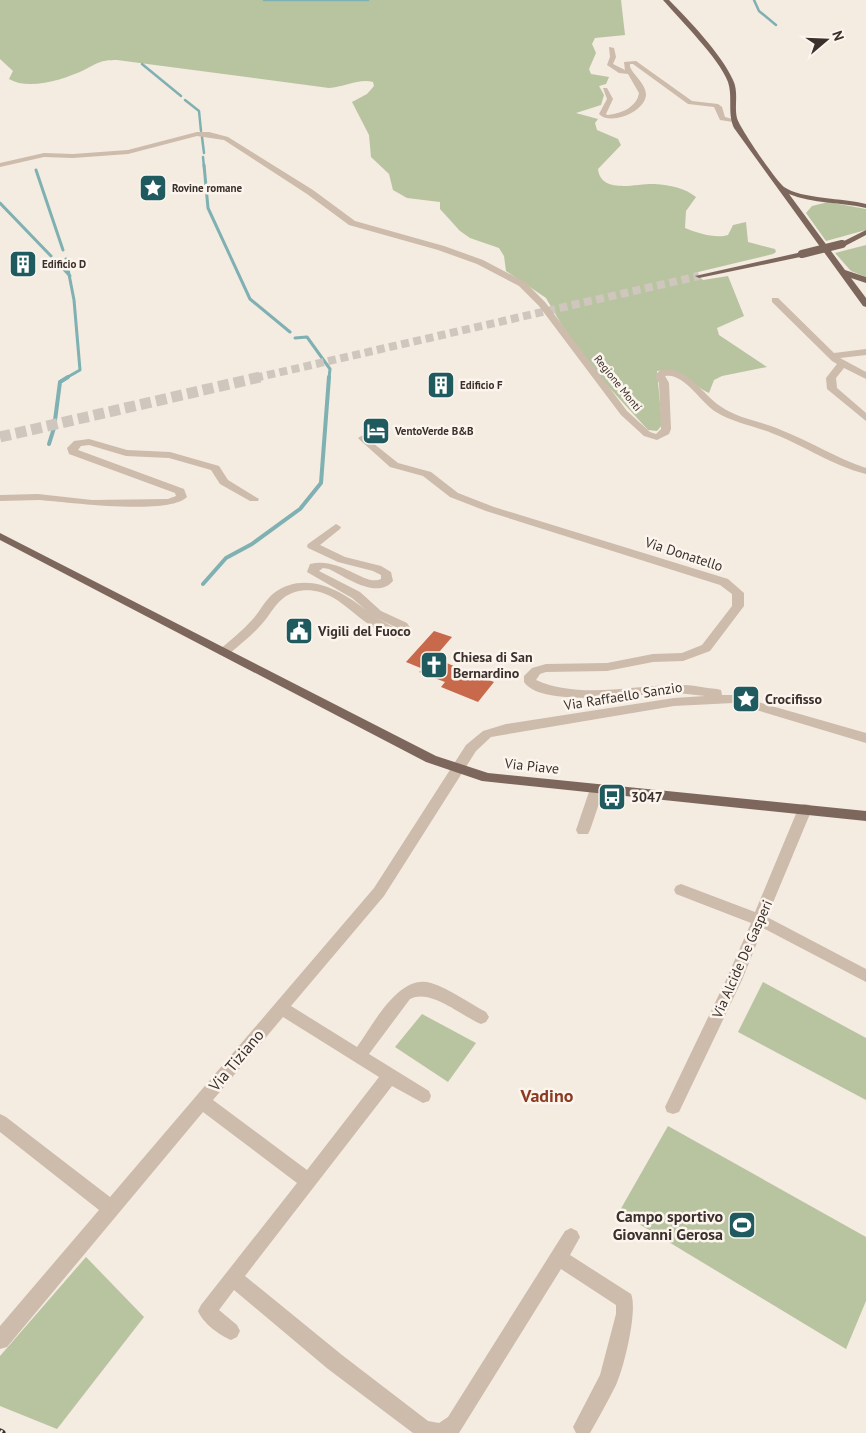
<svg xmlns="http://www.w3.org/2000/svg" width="866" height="1433" viewBox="0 0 866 1433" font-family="'PT Sans',sans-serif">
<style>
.green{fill:#b8c4a0}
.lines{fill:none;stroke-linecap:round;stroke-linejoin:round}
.stream-far2{stroke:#7fb0b2;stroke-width:2.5}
.stream-far1{stroke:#7fb0b2;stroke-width:3}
.stream{stroke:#7fb0b2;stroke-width:4}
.building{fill:#c8694b}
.major-tunnel-far1{stroke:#cfc6bd;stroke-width:8;stroke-dasharray:8 4.5;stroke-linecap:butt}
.major-tunnel{stroke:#cfc6bd;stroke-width:11;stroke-dasharray:11 5;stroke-linecap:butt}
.minor{fill:#cdbbac;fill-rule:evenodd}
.major{fill:#7d675c;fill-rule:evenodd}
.rail-casing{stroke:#3b302b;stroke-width:7}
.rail{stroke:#fbf5ee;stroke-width:5;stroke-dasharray:16;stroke-linecap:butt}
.major-bridge{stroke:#7d675c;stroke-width:8}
.labels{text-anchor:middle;stroke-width:5;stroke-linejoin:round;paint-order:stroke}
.far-poi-label{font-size:11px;font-weight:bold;fill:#3b302b;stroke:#fbf5ee;text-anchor:start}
.far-street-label{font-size:11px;fill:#3b302b;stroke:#fbf5ee}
.street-label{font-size:14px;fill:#3b302b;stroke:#fbf5ee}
.poi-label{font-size:14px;font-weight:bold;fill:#3b302b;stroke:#fbf5ee;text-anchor:start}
.near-street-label{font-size:16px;fill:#3b302b;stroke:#fbf5ee}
.near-poi-label{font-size:16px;font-weight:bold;fill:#3b302b;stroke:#fbf5ee;text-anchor:end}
.near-neighbourhood-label{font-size:18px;font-weight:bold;fill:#8c3b22;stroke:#fbf5ee}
</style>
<rect width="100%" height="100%" fill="#f4ebe1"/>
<!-- green -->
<g class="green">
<path d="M0 0H621L625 35 595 38 592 44 596 53 589 69 591 74 609 77 606 84 599 86 604 95 601 105 576 113 598 119 595 123 597 130 618 139 621 145 598 169C601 195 637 183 655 184 670 185 685 188 696 197L686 211 685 228C697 233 716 239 728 235L733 225 746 222 748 242 775 249 776 252 773 254 694 273 703 280 728 276 744 316 717 328 719 335 767 367 722 376 714 380 709 393C690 384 681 366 657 371L662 425 657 431 648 430 605 383 567 334 546 298 506 271 504 256 499 248 470 238 460 231 440 209V202L407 198 393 190 389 174 371 157 369 135 352 102 367 94 374 86 373 82C360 78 344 87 329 88L117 60C100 60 98 63 84 70 65 79 29 91 9 79L13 71 0 59Z"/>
<path d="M828 202 866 209V230L826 241 806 213 812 206Z"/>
<path d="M866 245V277L851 271 835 253Z"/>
<path d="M763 982 866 1038V1100L738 1032Z"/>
<path d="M422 1014 476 1043 448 1082 395 1047Z"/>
<path d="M668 1126 866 1237V1301L846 1349 619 1212Z"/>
<path d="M86 1257 144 1317 57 1429 0 1406V1356Z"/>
</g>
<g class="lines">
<!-- stream-far2 -->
<g class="stream-far2">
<path d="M264 0H368"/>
<path d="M754 0 759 11 776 25"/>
<path d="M142 64 181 96"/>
<path d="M185 100 199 111 201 131"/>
<path d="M202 137 204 153"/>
<path d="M203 157 204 167"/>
</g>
<!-- stream-far1 -->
<g class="stream-far1">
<path d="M204 165 208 208 250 299 290 332"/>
<path d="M36 170 63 250"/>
<path d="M0 203 51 256"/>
<path d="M66 259 74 300 80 370 66 378"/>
<path d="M57 262 70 276"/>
<path d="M295 338 307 337 330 369 329 378"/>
</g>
<!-- stream -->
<g class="stream">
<path d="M49 444 54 428 60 382 68 377"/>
<path d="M203 584 226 558 252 544 300 509 321 483 329 377"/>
</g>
</g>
<!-- building -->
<path class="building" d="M434 631 452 637 434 658 494 682 478 702 441 687 445 682 419 672 423 669 406 662Z"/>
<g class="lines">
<!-- major-tunnel-far1 -->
<path class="major-tunnel-far1" d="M255 378 699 276"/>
<!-- major-tunnel -->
<path class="major-tunnel" d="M0 437 260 377"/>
<!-- minor -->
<g class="minor">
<path d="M609 47 614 48 616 57 613 64 625 70 624 62 636 61 692 101 718 104 722 107 725 117 736 120 733 122 720 120 714 107 688 104 633 64H630V67C634 76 645 83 646 94 646 112 610 126 599 114L607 99 603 88H607L613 99 606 114 607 115C621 114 637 107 639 93L628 74 619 73 607 65 610 57Z"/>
<path d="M197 132H209L228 137 313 190 355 221 444 246 483 260 525 282 545 302 627 411 650 432 656 434 661 429 659 383 655 376 660 370C687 365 701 393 720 406 738 419 761 421 781 430 810 441 836 458 866 468V474C833 466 805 446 774 434 755 426 734 423 716 412 701 403 684 372 665 376L669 383 671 429 669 434 657 440 644 436 621 415 539 306 519 286 477 264 438 250 349 225 307 194 224 140 197 136 128 154 73 158 44 157 0 167V163L44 153 73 154 128 150Z"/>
<path d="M772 298H778L834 353 866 349V355L840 358 866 372V379L844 368 836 378 837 388 866 413V421L827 389 826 378 837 364 832 361 772 302Z"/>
<path d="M363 435 398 463 431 472 458 493 494 507 728 579 744 593V606L710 651 683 661 653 662 607 671 546 672 540 674 536 680C578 699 630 686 674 685 689 684 703 688 717 689L721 690 722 695H733L866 733V743L733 703 674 706 491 737 476 751 384 896 291 1006 357 1047C373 1025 399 973 431 983 450 989 469 1003 486 1012L489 1017 486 1022 481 1024C461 1016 431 988 410 999L369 1054 429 1091 431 1096 429 1101 423 1103 392 1086 245 1276 342 1355 428 1421 439 1423 448 1417 565 1231 571 1228 577 1231 580 1237 570 1255 631 1294C638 1310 624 1368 616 1385 608 1401 599 1417 590 1433H576L573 1427 600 1375 616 1314V1305L561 1269 459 1433H413L328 1369 234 1290 219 1310 237 1325 240 1331 237 1337 231 1340C219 1335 203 1323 198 1311L201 1305 297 1183 203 1112 7 1347 0 1349V1326L99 1210 0 1132V1114L6 1117 110 1197 374 888 466 745 483 731 506 724 674 698 705 696C696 695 687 694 678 693 647 692 543 710 524 682V676L532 668 546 664 607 663 653 654 682 653 702 645 732 606V594L720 585 486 511 450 497 423 476 390 467 360 440 358 438ZM283 1017 379 1077 307 1170 213 1100Z"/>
<path d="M89 439 127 450 170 452 219 466 228 480 259 499 258 501H250L220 484 211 470 169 458 126 456 89 445 81 446 78 450 184 489 187 497C168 516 67 502 39 500 26 500 13 501 0 501V495L38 494 92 500 168 499 176 496 175 493 69 454 67 448 74 441Z"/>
<path d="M336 524 341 527 340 529 320 545 345 557 381 566 391 572 393 581C376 600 346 577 329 569L323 568 319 571 360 592 381 611 407 623 413 632C395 656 350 606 332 597 321 591 307 588 295 592 276 598 272 614 260 626 250 637 239 645 228 655H220L218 652 220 649C231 640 242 631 252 620 260 612 264 601 274 593 305 570 341 590 366 610L352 598 307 572 310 564C340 556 365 587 381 579V575L373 571 338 562 308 548 307 546 308 544ZM377 618 399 629 400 631Z"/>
<path d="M597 784 602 786 604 789 590 830 588 834H578L576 830 590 789 592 786Z"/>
<path d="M805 804 810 805 812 809 767 917 866 969V982L763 928 742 980 679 1112 673 1114 667 1112 665 1107 726 980 751 923 676 894 674 890 676 886 681 884 755 912 798 809 800 805Z"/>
</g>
<!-- major -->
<g class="major">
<path d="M663 0H669C689 20 722 55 733 80 739 92 734 106 737 118 739 127 776 181 784 187 801 199 844 198 866 204V208C841 202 813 204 789 194L845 270 866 277V283L851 278 866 298V307L863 306 734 128C727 113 733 97 728 82 719 58 681 21 663 0Z"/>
<path d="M866 230V235L845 246 838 244Z"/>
<path d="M802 252H805V256L699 278 695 276Z"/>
<path d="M0 533 436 756 488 773 866 811V821L482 781 426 762 0 540Z"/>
</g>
<!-- rail casing -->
<g class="rail-casing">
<path id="rail" d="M0 1432 2 1433"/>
</g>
<!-- rail -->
<use href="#rail" class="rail"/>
<!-- major-bridge -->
<path class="major-bridge" d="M802 254 842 244"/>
</g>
<!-- icons -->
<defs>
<g id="sight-square" transform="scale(1.4375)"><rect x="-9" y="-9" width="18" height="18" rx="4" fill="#1f5a5e" stroke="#fbf5ee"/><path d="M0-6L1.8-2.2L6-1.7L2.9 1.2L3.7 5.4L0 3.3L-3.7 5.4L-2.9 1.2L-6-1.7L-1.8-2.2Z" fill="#fff"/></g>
<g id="building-square" transform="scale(1.4375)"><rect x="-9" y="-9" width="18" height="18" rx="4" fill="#1f5a5e" stroke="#fbf5ee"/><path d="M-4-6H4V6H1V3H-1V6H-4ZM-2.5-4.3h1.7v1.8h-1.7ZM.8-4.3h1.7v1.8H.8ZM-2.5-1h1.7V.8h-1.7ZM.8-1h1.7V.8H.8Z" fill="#fff"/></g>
<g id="hotel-square" transform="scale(1.4375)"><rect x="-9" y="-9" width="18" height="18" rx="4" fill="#1f5a5e" stroke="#fbf5ee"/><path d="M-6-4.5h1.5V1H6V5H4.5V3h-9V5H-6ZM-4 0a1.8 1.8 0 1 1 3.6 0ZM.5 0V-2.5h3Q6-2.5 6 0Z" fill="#fff"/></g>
<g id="civic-square" transform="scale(1.4375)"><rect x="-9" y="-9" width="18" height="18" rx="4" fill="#1f5a5e" stroke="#fbf5ee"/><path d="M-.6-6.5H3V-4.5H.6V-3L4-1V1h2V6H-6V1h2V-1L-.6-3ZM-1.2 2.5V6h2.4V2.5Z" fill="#fff"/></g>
<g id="church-square" transform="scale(1.4375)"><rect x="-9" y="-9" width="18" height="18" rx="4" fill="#1f5a5e" stroke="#fbf5ee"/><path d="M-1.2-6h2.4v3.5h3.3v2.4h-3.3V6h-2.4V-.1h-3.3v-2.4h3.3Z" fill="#fff"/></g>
<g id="bus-square" transform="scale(1.4375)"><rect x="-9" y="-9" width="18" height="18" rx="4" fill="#1f5a5e" stroke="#fbf5ee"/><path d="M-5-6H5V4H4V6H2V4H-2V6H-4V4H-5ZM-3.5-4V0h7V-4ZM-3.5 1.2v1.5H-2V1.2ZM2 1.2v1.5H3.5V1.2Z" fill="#fff"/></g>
<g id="stadium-square" transform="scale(1.4375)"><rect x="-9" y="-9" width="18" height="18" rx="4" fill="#1f5a5e" stroke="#fbf5ee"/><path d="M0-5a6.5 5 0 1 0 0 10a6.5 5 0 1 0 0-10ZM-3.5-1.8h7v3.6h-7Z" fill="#fff"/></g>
</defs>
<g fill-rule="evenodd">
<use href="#sight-square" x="153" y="188"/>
<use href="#building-square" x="23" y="264"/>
<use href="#building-square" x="441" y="385"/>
<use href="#hotel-square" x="376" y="431"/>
<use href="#civic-square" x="299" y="631"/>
<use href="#church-square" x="434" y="665"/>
<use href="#sight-square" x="746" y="699"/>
<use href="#bus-square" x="612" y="797"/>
<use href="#stadium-square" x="742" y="1225"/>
</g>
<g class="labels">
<!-- far-poi labels -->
<g class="far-poi-label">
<text x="172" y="192">Rovine romane</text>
<text x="42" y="268">Edificio D</text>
<text x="460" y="389">Edificio F</text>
<text x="395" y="435">VentoVerde B&amp;B</text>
</g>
<!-- far-street labels -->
<g class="far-street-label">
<text transform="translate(618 383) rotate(51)" y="4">Regione Monti</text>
</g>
<!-- street labels -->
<g class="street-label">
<text transform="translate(684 554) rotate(18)" y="5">Via Donatello</text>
<text transform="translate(623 696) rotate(-9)" y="5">Via Raffaello Sanzio</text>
<text transform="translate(532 766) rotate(6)" y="5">Via Piave</text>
<text transform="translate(742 959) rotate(-66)" y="5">Via Alcide De Gasperi</text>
</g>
<!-- poi labels -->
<g class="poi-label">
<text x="318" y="636">Vigili del Fuoco</text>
<text x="453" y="662">Chiesa di San<tspan x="453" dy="16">Bernardino</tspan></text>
<text x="765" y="704">Crocifisso</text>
<text x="631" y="802">3047</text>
</g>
<!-- near-street labels -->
<g class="near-street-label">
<text transform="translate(236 1060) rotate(-50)" y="6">Via Tiziano</text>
</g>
<!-- near-poi labels -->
<g class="near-poi-label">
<text x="723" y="1222">Campo sportivo<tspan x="723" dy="18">Giovanni Gerosa</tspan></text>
</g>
<!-- near-neighbourhood labels -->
<g class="near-neighbourhood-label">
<text x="547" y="1102">Vadino</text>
</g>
</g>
<!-- north arrow -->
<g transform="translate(826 40) rotate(71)" stroke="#fbf5ee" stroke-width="4" paint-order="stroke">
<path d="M0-4L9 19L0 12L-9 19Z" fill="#3b302b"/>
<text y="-8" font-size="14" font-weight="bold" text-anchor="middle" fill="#3b302b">N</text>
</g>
</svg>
